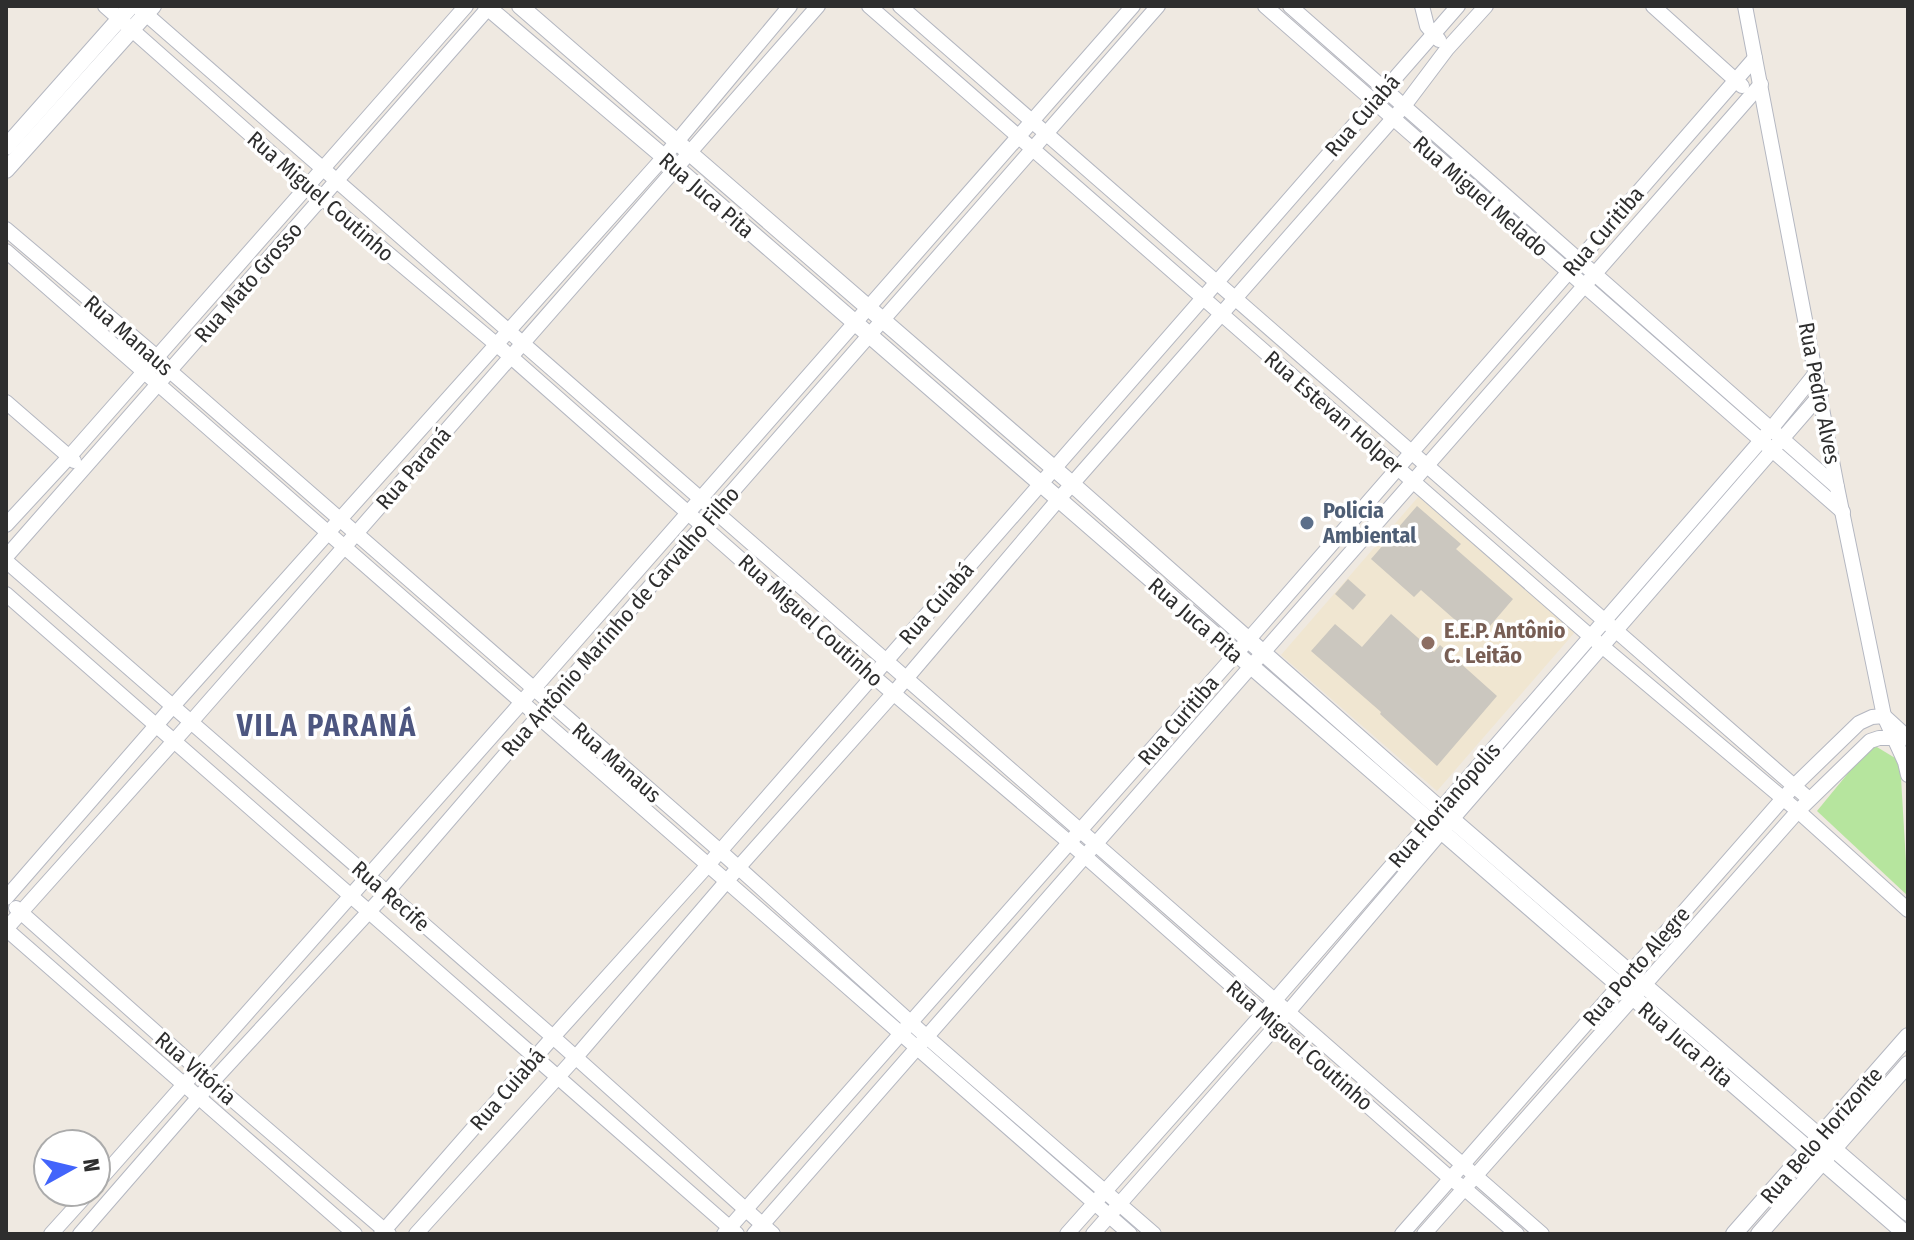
<svg xmlns="http://www.w3.org/2000/svg" width="1914" height="1240" viewBox="0 0 1914 1240" font-family="'Fira Sans Condensed',sans-serif">
<style>
.education{fill:#f0e6d1}
.green{fill:#b6e59e}
.building{fill:#cbc7bf}
.lines{fill:none;stroke-linecap:round;stroke-linejoin:round}
.minor-casing{stroke:#b4b7c1;stroke-width:16}
.tertiary-casing{stroke:#b4b7c1;stroke-width:18}
.minor{stroke:#fff;stroke-width:14}
.tertiary{stroke:#fff;stroke-width:16}
.service-dot{fill:#5c6f8a;stroke:#fff;stroke-width:3}
.education-dot{fill:#8d6e63;stroke:#fff;stroke-width:3}
.labels{text-anchor:middle;stroke-width:7;stroke-linejoin:round;paint-order:stroke}
.street-label{font-size:22px;fill:#2e2e2e;stroke:#fff}
.service-label{font-size:22px;font-weight:bold;fill:#4e5e75;stroke:#fff;text-anchor:start}
.education-label{font-size:22px;font-weight:bold;fill:#785e54;stroke:#fff;text-anchor:start}
.district-label{font-size:30px;font-weight:bold;letter-spacing:2px;fill:#4d5680;stroke:#fff}
</style>
<rect width="100%" height="100%" fill="#efe9e1"/>
<!-- education -->
<path class="education" d="M1419 496 1575 632 1437 791 1281 655Z"/>
<!-- green -->
<path class="green" d="M1872 744 1900 761 1908 896 1817 811Z"/>
<!-- building -->
<g class="building">
<path d="M1417 506 1461 544 1456 549 1513 599 1478 640 1421 590 1414 597 1371 559Z"/>
<path d="M1348 579 1366 595 1353 610 1335 594Z"/>
<path d="M1391 614 1434 652 1440 645 1497 696 1437 766 1380 714 1381 712 1311 651 1335 624 1362 647Z"/>
</g>
<g class="lines">
<!-- minor casing -->
<g class="minor-casing">
<g id="minor">
<path d="M105 6 322 198 510 356 873 676 1070 843 1451 1179 1464 1188 1517 1234"/>
<path d="M869 6 1590 636 1798 811 1908 910"/>
<path d="M900 6 1809 799"/>
<path d="M1265 6 1843 512"/>
<path d="M1290 6 1837 487"/>
<path d="M1422 6 1427 26 1439 40"/>
<path d="M1653 6 1742 86"/>
<path d="M1745 6 1837 487 1884 716 1905 762 1908 775"/>
<path d="M139 8 1542 1234"/>
<path d="M6 229 157 357 170 371 720 851 928 1038 1154 1234"/>
<path d="M6 251 1130 1234"/>
<path d="M6 402 74 461"/>
<path d="M6 525 69 457 466 6"/>
<path d="M6 557 490 6"/>
<path d="M6 561 553 1037 773 1234"/>
<path d="M6 594 737 1234"/>
<path d="M6 898 173 706 664 157 790 6"/>
<path d="M16 908 212 1082 389 1234"/>
<path d="M6 929 191 722 818 6"/>
<path d="M6 929 355 1234"/>
<path d="M96 1184 522 702 1133 6"/>
<path d="M51 1234 89 1192"/>
<path d="M80 1234 212 1082 387 892 703 525 1158 6"/>
<path d="M381 1234 553 1037 708 865 1458 6"/>
<path d="M416 1234 576 1057 738 868 893 694 1058 500 1404 106 1447 49 1486 6"/>
<path d="M724 1234 1249 639 1755 58"/>
<path d="M754 1234 1761 84"/>
<path d="M1067 1234 1275 1000 1771 429 1816 373"/>
<path d="M1093 1234 1277 1025 1441 832 1821 394"/>
<path d="M1402 1234 1794 786 1859 723 1872 717 1884 716 1908 738"/>
<path d="M1424 1234 1798 811 1870 741 1879 738H1893L1899 743"/>
</g>
</g>
<!-- tertiary casing -->
<g class="tertiary-casing">
<g id="tertiary">
<path d="M486 6 664 157 1906 1234"/>
<path d="M520 6 1072 484 1440 809 1908 1213"/>
<path d="M6 147 131 6"/>
<path d="M6 170 153 6"/>
<path d="M1734 1234 1908 1036"/>
<path d="M1759 1234 1908 1064"/>
</g>
</g>
<!-- minor -->
<use href="#minor" class="minor"/>
<!-- tertiary -->
<use href="#tertiary" class="tertiary"/>
</g>
<!-- markers -->
<circle class="service-dot" cx="1307" cy="523" r="8"/>
<circle class="education-dot" cx="1428" cy="643" r="8"/>
<g class="labels">
<!-- street labels -->
<g class="street-label">
<text transform="translate(1362 115) rotate(-49)" y="8">Rua Cuiabá</text>
<text transform="translate(707 195) rotate(41)" y="8">Rua Juca Pita</text>
<text transform="translate(321 196) rotate(41)" y="8">Rua Miguel Coutinho</text>
<text transform="translate(1481 196) rotate(41)" y="8">Rua Miguel Melado</text>
<text transform="translate(1603 231) rotate(-49)" y="8">Rua Curitiba</text>
<text transform="translate(248 282) rotate(-49)" y="8">Rua Mato Grosso</text>
<text transform="translate(129 335) rotate(41)" y="8">Rua Manaus</text>
<text transform="translate(1820 393) rotate(79)" y="8">Rua Pedro Alves</text>
<text transform="translate(1334 412) rotate(41)" y="8">Rua Estevan Holper</text>
<text transform="translate(413 468) rotate(-49)" y="8">Rua Paraná</text>
<text transform="translate(936 603) rotate(-49)" y="8">Rua Cuiabá</text>
<text transform="translate(811 620) rotate(42)" y="8">Rua Miguel Coutinho</text>
<text transform="translate(1196 620) rotate(41)" y="8">Rua Juca Pita</text>
<text transform="translate(620 621) rotate(-49)" y="8">Rua Antônio Marinho de Carvalho Filho</text>
<text transform="translate(1178 720) rotate(-49)" y="8">Rua Curitiba</text>
<text transform="translate(617 762) rotate(41)" y="8">Rua Manaus</text>
<text transform="translate(1444 805) rotate(-49)" y="8">Rua Florianópolis</text>
<text transform="translate(391 896) rotate(41)" y="8">Rua Recife</text>
<text transform="translate(1636 966) rotate(-49)" y="8">Rua Porto Alegre</text>
<text transform="translate(1686 1044) rotate(41)" y="8">Rua Juca Pita</text>
<text transform="translate(1300 1045) rotate(41)" y="8">Rua Miguel Coutinho</text>
<text transform="translate(196 1068) rotate(41)" y="8">Rua Vitória</text>
<text transform="translate(507 1089) rotate(-49)" y="8">Rua Cuiabá</text>
<text transform="translate(1821 1135) rotate(-49)" y="8">Rua Belo Horizonte</text>
</g>
<!-- service labels -->
<g class="service-label">
<text x="1323" y="518">Policia<tspan x="1323" dy="25">Ambiental</tspan></text>
</g>
<!-- education labels -->
<g class="education-label">
<text x="1444" y="638">E.E.P. Antônio<tspan x="1444" dy="25">C. Leitão</tspan></text>
</g>
<!-- district labels -->
<g class="district-label">
<text x="327" y="736">VILA PARANÁ</text>
</g>
</g>
<!-- border -->
<rect width="1914" height="1240" fill="none" stroke="#2e2e2e" stroke-width="16"/>
<!-- north arrow -->
<g transform="translate(72 1168) rotate(82)"><circle r="38" fill="#ffffff" stroke="#ababab" stroke-width="2"/>
<path d="M0-6L14 30L0 20L-14 30Z" fill="#4264fb"/>
<text y="-12" font-size="22" font-weight="bold" text-anchor="middle" fill="#2e2e2e">N</text>
</g>
</svg>
